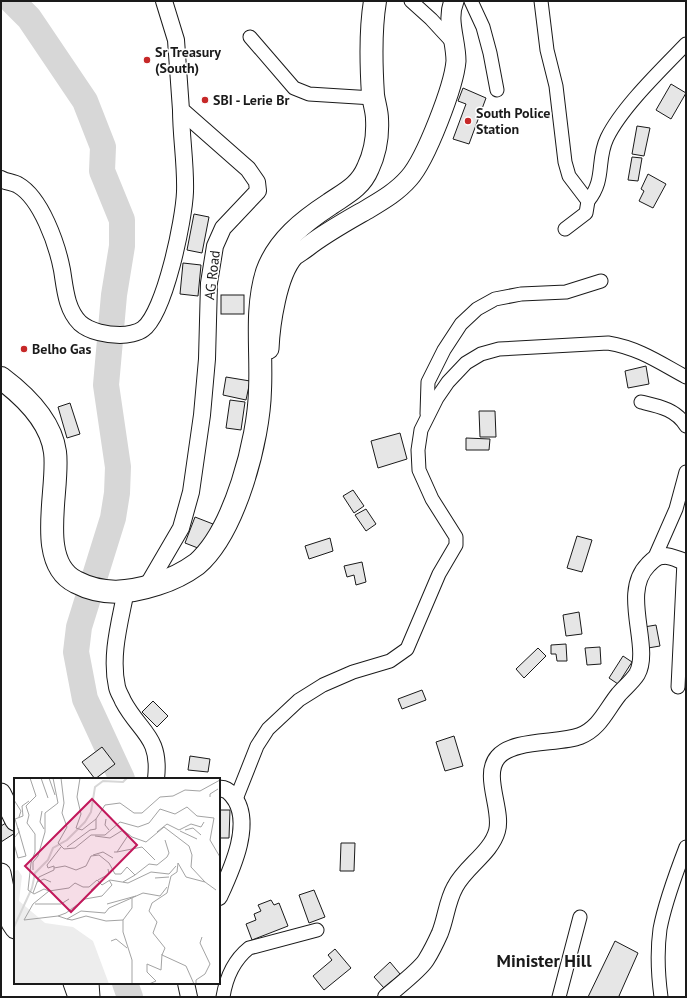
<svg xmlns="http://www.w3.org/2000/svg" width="687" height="998" viewBox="0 0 687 998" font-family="'PT Sans',sans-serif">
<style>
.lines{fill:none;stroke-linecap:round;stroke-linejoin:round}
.river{stroke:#d7d7d7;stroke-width:26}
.building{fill:#e6e6e6;stroke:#1a1a1a}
.minor-casing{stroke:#1a1a1a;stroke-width:15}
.tertiary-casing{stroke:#1a1a1a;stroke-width:18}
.secondary-casing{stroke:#1a1a1a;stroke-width:21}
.trunk-casing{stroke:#1a1a1a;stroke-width:24}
.minor{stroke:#fff;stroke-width:13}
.tertiary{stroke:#fff;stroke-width:16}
.secondary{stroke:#fff;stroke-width:19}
.trunk{stroke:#fff;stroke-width:22}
.poi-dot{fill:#c62828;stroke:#fff;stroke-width:1.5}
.labels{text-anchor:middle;stroke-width:3;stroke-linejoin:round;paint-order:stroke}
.poi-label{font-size:14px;font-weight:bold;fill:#1a1a1a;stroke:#fff;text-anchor:start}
.street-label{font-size:14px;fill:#1a1a1a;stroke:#fff}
.district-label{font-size:18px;font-weight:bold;fill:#1a1a1a;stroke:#fff}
.inset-river{fill:none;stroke:#d7d7d7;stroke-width:2}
.inset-road{fill:none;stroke:#a3a3a3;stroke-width:1}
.view{fill:#c2185b;fill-opacity:0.15;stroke:#c2185b;stroke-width:2}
.inset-edge{fill:none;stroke:#1a1a1a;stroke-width:2}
</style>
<rect width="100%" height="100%" fill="#fff"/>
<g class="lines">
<!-- river -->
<g class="river">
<path d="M12 1 29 18 85 101 103 147 102 171 122 220V246L114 295 106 385 118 467 117 493 113 518 79 627 76 652 85 699 122 779"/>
<path d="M125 983 130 997"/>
</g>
</g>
<!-- building -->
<g class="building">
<path d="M671 84 686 93 671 119 656 110Z"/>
<path d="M463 88 486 98 469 144 453 139 466 104 458 101Z"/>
<path d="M637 126 650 128 644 156 632 154Z"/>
<path d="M632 157 642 158 638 181 628 180Z"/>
<path d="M648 174 666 184 653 208 639 201 644 191 641 189Z"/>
<path d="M194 214 209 217 202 253 187 250Z"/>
<path d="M183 263 201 265 198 296 180 294Z"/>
<rect x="221" y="295" width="23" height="19"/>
<path d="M646 366 649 384 628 388 625 371Z"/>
<path d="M226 377 250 381 246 400 223 395Z"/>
<path d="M230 400 245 402 241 430 226 428Z"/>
<path d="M70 403 80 434 67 438 58 407Z"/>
<path d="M479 411H495L496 437H480Z"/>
<path d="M400 433 407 459 378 468 371 441Z"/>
<path d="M466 438 490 439 489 450H466Z"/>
<path d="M353 490 364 506 354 513 343 496Z"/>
<path d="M366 509 376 524 366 531 355 515Z"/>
<path d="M195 517 213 524 203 550 185 543Z"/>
<path d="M577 536 592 540 582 572 567 568Z"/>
<path d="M330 538 333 551 309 559 305 546Z"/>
<path d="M362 562 366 582 356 585 354 575 347 577 344 566Z"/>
<path d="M579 612 582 634 566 636 563 615Z"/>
<path d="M656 625 660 646 648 648 644 627Z"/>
<path d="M566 644 567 661H557L556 654H551V645Z"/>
<path d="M600 647 601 664 587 665 585 648Z"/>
<path d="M538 648 546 656 524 678 516 669Z"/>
<path d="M623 656 632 662 618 684 609 678Z"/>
<path d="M422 690 426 700 402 709 398 699Z"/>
<path d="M153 701 168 716 157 727 142 712Z"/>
<path d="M454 736 463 766 445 771 436 742Z"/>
<path d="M102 747 115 764 95 779 82 762Z"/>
<path d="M190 756 210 759 208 772 188 770Z"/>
<path d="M219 810H230L229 838H219Z"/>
<path d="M9 821 15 833 1 842V826Z"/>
<path d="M341 843H355L354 871H340Z"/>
<path d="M314 890 325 917 309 923 299 895Z"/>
<path d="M271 900 274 905 279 903 288 926 252 940 246 924 256 920 254 914 261 911 258 905Z"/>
<path d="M615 941 638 953 619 996 622 997H588Z"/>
<path d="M335 949 351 968 324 990 313 976 332 960 328 955Z"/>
<path d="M390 962 400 974 384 988 374 977Z"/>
</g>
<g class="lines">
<!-- minor casing -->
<g class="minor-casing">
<g id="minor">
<path d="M411 1 431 19 455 45"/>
<path d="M471 1 483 27 490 53 497 90"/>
<path d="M541 1 547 50 556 86 565 162 569 176 588 201 586 213 565 229"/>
<path d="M250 37 294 88 309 94 373 98"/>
<path d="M588 201C606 179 596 161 607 138 622 107 662 69 686 44"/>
<path d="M641 402C658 406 676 409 686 426"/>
<path d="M427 414 428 382 444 350 461 324 477 309 495 299 521 294 566 292 601 281"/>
<path d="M654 559 676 509 686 472"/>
<path d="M678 687 684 561"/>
<path d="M236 799 257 746 268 729 299 700 323 685 353 672 390 661 407 649 439 574 456 545V537L432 499 419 470 418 450 421 430 437 398 448 382 466 363 481 354 499 349 608 343C639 348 660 363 686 377"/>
<path d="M223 997C226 978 234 960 249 948L317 930"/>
<path d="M559 997 580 917"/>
<path d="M661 997C658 975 657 951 660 929 665 902 676 873 686 847"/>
</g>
</g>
<!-- tertiary casing -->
<g class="tertiary-casing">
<g id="tertiary">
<path d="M1 179C6 182 13 182 18 185 41 198 57 244 62 270 65 288 66 309 80 323 90 332 108 335 120 335 127 335 138 333 143 329 165 313 184 219 185 192 186 165 181 137 181 110"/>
<path d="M146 588 181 528 191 492 202 415 207 359 209 283 215 246 223 228 258 191 257 182 248 169 181 110 176 40 164 1"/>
<path d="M126 590C120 622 110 655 117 687 118 692 121 696 123 701 140 733 161 736 156 779"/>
<path d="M219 789C224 788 229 791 232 795 255 821 231 871 219 897"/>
<path d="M186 983 189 997"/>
<path d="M386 997C396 988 419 971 426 960 431 952 436 942 440 933 446 918 447 901 455 887 465 867 491 853 497 831 503 810 482 775 498 757 513 739 559 744 580 736 600 728 606 710 619 694 625 687 632 682 637 674 652 647 620 593 648 565 652 561 656 556 663 556 669 555 679 560 686 562"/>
</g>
</g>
<!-- secondary casing -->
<g class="secondary-casing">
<g id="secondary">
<path d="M269 349C270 325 277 275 294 256 298 253 303 250 307 247 325 233 345 222 366 210 381 201 397 192 409 178 426 159 454 86 456 61 456 40 446 20 454 1"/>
<path d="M1 793 15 821"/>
<path d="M1 873 11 923 15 929"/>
<path d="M73 983 78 997"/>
<path d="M89 983 90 997"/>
</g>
</g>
<!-- trunk casing -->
<g class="trunk-casing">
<path id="trunk" d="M1 378C25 396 51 421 55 452 60 488 35 562 76 582 103 596 129 593 157 584 170 580 186 572 197 564 235 531 259 439 260 390 262 351 255 310 267 272 278 241 304 221 330 204 346 193 360 187 368 168 375 153 378 136 377 119 377 111 374 103 373 95 371 64 370 31 375 1"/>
</g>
<!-- minor -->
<use href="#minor" class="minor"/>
<!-- tertiary -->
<use href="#tertiary" class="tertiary"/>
<!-- secondary -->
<use href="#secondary" class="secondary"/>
<!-- trunk -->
<use href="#trunk" class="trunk"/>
</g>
<!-- markers -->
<g class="poi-dot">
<circle cx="147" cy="60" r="4"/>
<circle cx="205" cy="100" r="4"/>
<circle cx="468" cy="121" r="4"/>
<circle cx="24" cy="349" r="4"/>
</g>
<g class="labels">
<!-- poi labels -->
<g class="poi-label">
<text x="155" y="57">Sr Treasury<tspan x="155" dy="16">(South)</tspan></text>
<text x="213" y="105">SBI - Lerie Br</text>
<text x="476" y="118">South Police<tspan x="476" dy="16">Station</tspan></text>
<text x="32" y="354">Belho Gas</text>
</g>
<!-- street labels -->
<g class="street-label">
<text transform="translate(212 275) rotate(-83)" y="5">AG Road</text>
</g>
<!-- district labels -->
<g class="district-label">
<text x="544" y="967">Minister Hill</text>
</g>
</g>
<!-- overview -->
<g transform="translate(14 778)">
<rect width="206" height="206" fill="#fff"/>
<path d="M4 92 8 98 5 123 31 145 59 149 79 163 95 206H0V93Z" fill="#ededed"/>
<path class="inset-river" d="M0 149 18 110 21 95 34 82 39 70 53 62 71 44 77 34 81 9 89 3 109 4 113 0"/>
<path class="inset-road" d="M16 0 22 18 12 28 15 37 13 45 21 56V74L17 85 14 112 20 116 30 111 35 113M27 0 34 20M35 0 41 17M47 0 50 25 48 35 53 49 44 65 50 71 61 70 77 57H91L106 44 124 49 135 45 146 31 161 36 173 29 183 38 200 40 196 62 206 79M66 0 63 19 67 36 62 50 68 52 82 41M196 19V16L204 11M0 22 7 33 5 39M28 33 26 44 30 51M92 41 91 47 95 52M171 52 179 50 187 57M166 53 183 61M143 54 153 46 165 52 177 46 187 49 190 44M81 58 96 60 109 52 118 59 132 64 150 49 175 68 178 77 177 89 191 104 172 99 164 85 163 94 157 98 153 115 138 125 135 133 143 144 139 155 151 170 148 177 172 188 180 206M0 60 5 54 1 41 9 38 8 28 15 23M0 66 4 80 12 78 4 50M53 69 76 52 82 51V41L91 27 106 25 120 35H128L146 19 159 18 171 12 186 13 206 2M100 74H103L115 56M103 74 128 69 141 82M79 77 89 74 99 80M40 90 51 88 62 92 72 88 77 78 85 77 95 85 101 96H107L113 89 121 97 109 104M19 92V84L24 78 31 54V35L44 25 39 0M121 97 135 86 143 87 153 79 155 75 151 62M141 100 155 99M84 102 95 96 94 91M23 104 30 101 37 104M191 104 202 112M77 112 86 104M35 113 55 110 61 105 69 109H75L83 102 88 107 96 102 114 105 137 94 155 96 162 88M35 113 19 126 10 142 44 138 53 141 67 133 91 135 95 130 129 115 146 118 153 109M19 115 25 99 40 92V88L34 90 33 87 47 69M21 126H47L55 121M93 126 122 118M44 138 52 135 71 121 88 118 98 107 95 102M53 141 58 142 72 138 92 143 109 142V154L118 182V206M109 142 118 130V120M97 163 102 161 113 170M135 206 142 203 133 194V186L147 192 148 176M182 206V202L191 196 196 186 186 165 188 159"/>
<path class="view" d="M78 21 123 67 57 134 11 88Z"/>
<rect width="206" height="206" class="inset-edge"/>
</g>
<!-- border -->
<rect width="687" height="998" fill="none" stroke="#1a1a1a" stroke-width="4"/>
</svg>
